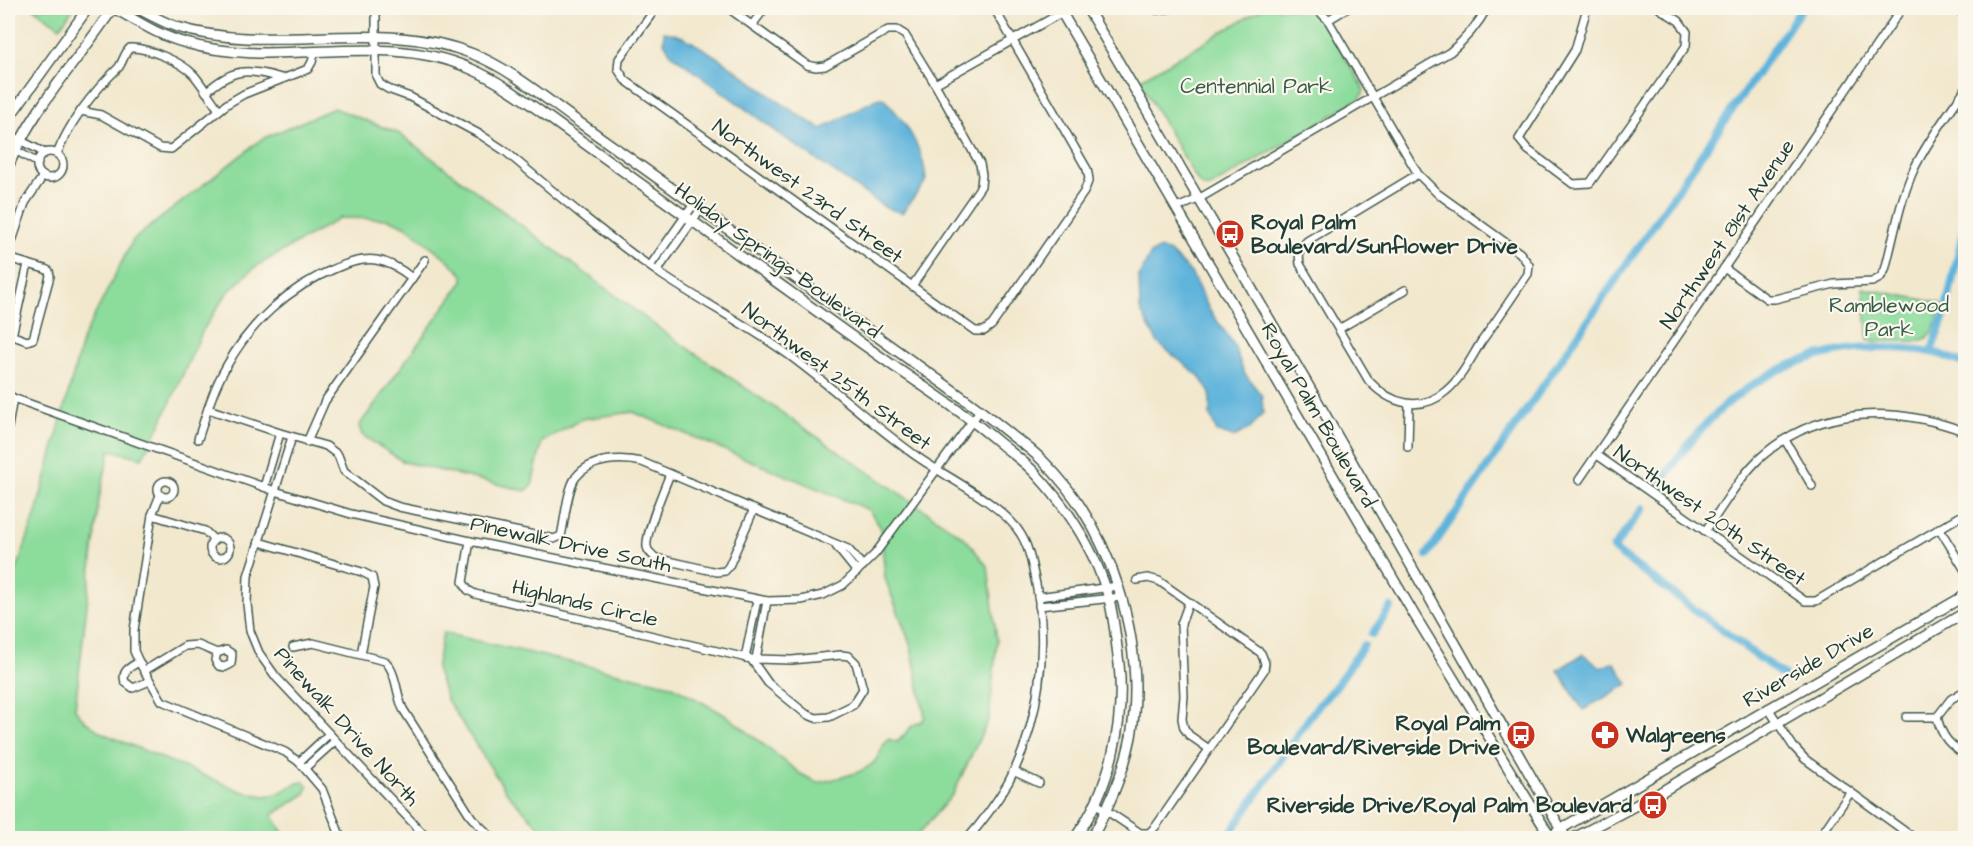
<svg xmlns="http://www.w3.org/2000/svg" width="1973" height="846" viewBox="0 0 1973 846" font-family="'Architects Daughter',sans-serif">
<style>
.green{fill:#8cdc9c;stroke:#568c68;stroke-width:1.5}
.water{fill:#5eb4db;stroke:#3e7888;stroke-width:1.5}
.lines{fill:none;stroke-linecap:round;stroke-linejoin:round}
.canal{stroke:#5eb4db;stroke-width:8}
.street-casing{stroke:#3f574b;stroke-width:10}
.secondary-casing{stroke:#3f574b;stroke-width:12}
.street{stroke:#fff;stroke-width:7}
.secondary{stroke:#fff;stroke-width:9}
.labels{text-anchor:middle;stroke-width:4.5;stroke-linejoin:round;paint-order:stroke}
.park-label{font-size:21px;fill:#355d49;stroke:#fbf7ec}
.street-label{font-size:21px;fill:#1f3d34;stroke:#fbf7ec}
.poi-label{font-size:21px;font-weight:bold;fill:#1f3d34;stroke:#fbf7ec;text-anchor:start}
</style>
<rect width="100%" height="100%" fill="#fbf7ec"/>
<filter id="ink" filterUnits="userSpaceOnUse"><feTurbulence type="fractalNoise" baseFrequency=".0167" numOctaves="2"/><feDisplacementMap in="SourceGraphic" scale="12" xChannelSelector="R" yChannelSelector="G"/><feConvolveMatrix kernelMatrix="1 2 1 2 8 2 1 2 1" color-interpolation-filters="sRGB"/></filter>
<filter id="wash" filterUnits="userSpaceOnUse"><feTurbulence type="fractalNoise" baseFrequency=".008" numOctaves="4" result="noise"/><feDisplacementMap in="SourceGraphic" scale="24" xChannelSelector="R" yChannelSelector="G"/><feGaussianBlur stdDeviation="1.35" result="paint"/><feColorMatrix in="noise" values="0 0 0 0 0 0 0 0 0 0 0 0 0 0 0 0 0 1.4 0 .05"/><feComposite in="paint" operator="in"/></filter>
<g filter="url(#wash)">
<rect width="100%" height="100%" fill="#f2e8ce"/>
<!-- green -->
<g class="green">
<path d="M33 8H74L60 27Z"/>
<path d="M1263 8H1309L1330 33 1362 85 1364 91 1360 99 1210 187H1205L1198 182 1139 80Z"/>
<path d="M334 108 398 133 664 332 965 538 988 567 997 641 989 718 953 794 915 838H550L507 793 447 700 436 669 443 633 671 685 727 716 801 774 818 783C836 778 860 775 873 763 881 756 881 744 889 739L897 742C906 735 908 725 921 722L925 717 911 646 885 578 881 528 869 510 633 412 582 419 542 442 532 485 526 491 404 462 362 435 359 426 463 281V275L447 259 405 226 388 219 340 218 255 267 227 293 203 330 160 425 142 458 110 450 99 499 75 709 85 721 102 733 241 791C253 794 264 798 276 794 286 791 293 782 304 782L308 787 305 794 272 815 286 838H8V590L13 581 36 513 83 338 133 240 262 139Z"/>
<path d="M1863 288 1940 303 1937 322 1933 331 1927 338 1919 341H1868Z"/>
</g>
<!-- water -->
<g class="water">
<path d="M664 32C679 33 689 40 702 48 744 72 779 106 822 129L876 99 883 98C904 119 925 150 926 181L902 213 886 208 785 138 671 54 664 42Z"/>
<path d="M1161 249 1170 252 1191 273 1210 311 1233 343 1244 373 1262 396 1263 413 1251 428 1234 437 1217 432 1210 415V393L1199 376 1158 343 1140 310 1139 276 1151 253Z"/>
<path d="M1583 654 1601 668 1614 662 1628 684 1583 710 1558 670Z"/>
</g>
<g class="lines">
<!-- canal -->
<g class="canal">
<path d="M1931 352 1945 313 1966 219"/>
<path d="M1662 482C1711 402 1779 350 1876 348 1894 348 1913 348 1931 352 1943 354 1954 360 1966 364"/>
<path d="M1643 508 1613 549 1784 676"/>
<path d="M1427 555 1802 8"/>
<path d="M1372 634 1391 607"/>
<path d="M1227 838 1316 708 1336 686 1364 645"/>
</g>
</g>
</g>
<g filter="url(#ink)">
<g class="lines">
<!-- street casing -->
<g class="street-casing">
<g id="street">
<path d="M376 8V76L380 84 388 89 410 97 481 135 505 151C556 194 607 237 662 275 702 302 746 324 786 353 832 386 873 426 919 458 948 478 1002 504 1020 533 1030 548 1032 567 1036 584 1049 647 1039 726 1008 783 996 803 983 821 968 838"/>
<path d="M656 8 619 59 618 69 625 80 975 331H984L992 325 1084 192 1089 179 1087 169 994 8"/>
<path d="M728 8 807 65 816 67 825 66 888 30H897L905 35 935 84 980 164 982 175 981 186 912 286"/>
<path d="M1154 8 1157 10 1173 8"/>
<path d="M1316 8 1328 20 1418 174 1437 193 1520 253 1529 265 1528 274C1512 297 1497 320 1481 342 1471 358 1461 379 1446 391 1421 413 1390 404 1369 381L1300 264C1298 253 1300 248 1307 241L1418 174"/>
<path d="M1587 8 1575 50 1519 139 1528 150 1573 184 1590 183 1686 46 1687 32 1679 21 1659 8"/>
<path d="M1955 8 1966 15"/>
<path d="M1328 20 1348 8"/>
<path d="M752 25 765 8"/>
<path d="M935 84 1070 8"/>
<path d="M206 92C233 68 247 68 281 78"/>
<path d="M81 111 101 115 160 148 171 149 227 104 244 94 308 69 312 62 315 51"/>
<path d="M8 134 45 153"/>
<path d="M8 146 38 163"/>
<circle cx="50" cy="165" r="13"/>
<path d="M57 154C70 121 93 92 119 67 123 61 125 52 130 48 147 47 182 62 194 75 203 86 211 99 219 110"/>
<path d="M1177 208 1200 198 1450 52C1466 39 1477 26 1487 8"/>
<path d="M8 253 25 203 43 176"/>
<path d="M8 258 45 269 49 271 50 276 33 339 27 341 8 334"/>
<path d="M650 266 694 204"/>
<path d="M1724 268 1767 299H1775L1834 284 1872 282 1880 278 1885 270C1894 236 1900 199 1915 167 1929 139 1948 114 1966 88"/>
<path d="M657 271 701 209"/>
<path d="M1339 329 1405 290"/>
<path d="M12 336 28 264"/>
<path d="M8 394 13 398 275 491 351 514 470 541 767 601 801 600 823 595 843 585 875 554 981 409"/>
<path d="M208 409 280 433 326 446 338 455 344 471 383 501 399 507 554 539 561 536C565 520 567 489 576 477 591 458 621 457 642 462L848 549 863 566"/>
<path d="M8 427 13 398"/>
<path d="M292 437 248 576 247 604 250 631 259 653 276 677 427 838"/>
<path d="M198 439C206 415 213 389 226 367 250 323 289 287 336 268 348 263 362 258 376 260 390 262 401 269 412 278"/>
<path d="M1785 440 1812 486"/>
<path d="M307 442 325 401 425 260"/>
<path d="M1408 447 1409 405"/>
<path d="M1597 455 1805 601H1816L1966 513"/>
<path d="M670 474C664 489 645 533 647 547 648 552 652 555 656 558L717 572 725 571 729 566 754 509"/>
<path d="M1579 480 1902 8"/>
<circle cx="166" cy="489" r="8"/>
<path d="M264 487 280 433"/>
<path d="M160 495 152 515 134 630V651L139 662 162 701 285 752 299 762 322 789 341 838"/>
<path d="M152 515 205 531 214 540"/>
<path d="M1939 528 1966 572"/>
<path d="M1705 531C1723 507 1739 477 1761 457 1819 405 1897 406 1966 432"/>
<circle cx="220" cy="548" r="10"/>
<path d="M470 541 463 582 468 590 475 594 751 659 792 660 841 655 849 656 856 663 863 689 853 705 829 717 816 718 806 714 768 683 751 659"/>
<path d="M259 542 362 572 372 577 374 587 361 654"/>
<path d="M836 546 857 572"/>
<path d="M1038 597 1118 586"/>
<path d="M1189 602 1181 624 1184 696 1182 719 1184 728 1189 735 1209 749"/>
<path d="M1039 606 1122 597"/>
<path d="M293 647 313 643 385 661C397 673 396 694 403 709L472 818 492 838"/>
<path d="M745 658 757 600"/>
<path d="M756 659 767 601"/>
<path d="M139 662C130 667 121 671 125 682L133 688 150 681"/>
<path d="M144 671 185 646 198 645 217 653 226 650 232 654 231 664 225 667 219 666 215 660 217 653"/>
<path d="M1768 708 1793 746 1805 759 1914 838"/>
<path d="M1906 717H1937"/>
<path d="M1937 717C1942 738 1949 744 1966 756"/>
<path d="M1937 717 1951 699 1966 690"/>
<path d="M299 762 329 734"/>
<path d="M305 768 335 741"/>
<path d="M1013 771 1039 783"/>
<path d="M1095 803 1140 833H1149L1156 826 1264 670 1265 663 1261 653 1159 581 1148 578 1137 580"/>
<path d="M1819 838 1850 793"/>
</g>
</g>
<!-- secondary casing -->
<g class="secondary-casing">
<g id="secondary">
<path d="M114 8C137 21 159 36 186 43 278 70 379 29 469 68 507 84 540 112 573 135 631 177 689 218 746 260 796 296 845 332 895 367 932 392 968 416 1002 445 1013 454 1026 463 1035 473 1067 507 1093 548 1107 592 1114 614 1116 641 1119 664 1125 724 1110 789 1075 838"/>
<path d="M137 8C150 15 163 22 177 27 273 56 378 16 473 54 513 70 548 101 583 125 641 166 698 207 755 249 806 286 858 323 910 360 946 385 981 410 1015 438 1025 445 1035 453 1043 461 1112 529 1147 642 1131 737 1124 773 1109 806 1092 838"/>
<path d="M1059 8 1415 616 1551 838"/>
<path d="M1087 8 1318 402 1566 838"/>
<path d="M8 119 88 8"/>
<path d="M8 167C33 107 78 61 113 8"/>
<path d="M1557 831 1966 595"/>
<path d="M1574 838 1661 792 1966 612"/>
</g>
</g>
<!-- street -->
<use href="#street" class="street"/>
<!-- secondary -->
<use href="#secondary" class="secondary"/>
</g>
</g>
<!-- icons -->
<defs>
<g id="bus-disc" transform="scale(1.5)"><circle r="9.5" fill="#c8321e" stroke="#fbf7ec"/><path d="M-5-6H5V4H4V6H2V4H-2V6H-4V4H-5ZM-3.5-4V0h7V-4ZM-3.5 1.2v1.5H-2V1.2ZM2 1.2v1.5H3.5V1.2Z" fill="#fff"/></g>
<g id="pharmacy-disc" transform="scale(1.5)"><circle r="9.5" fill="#c8321e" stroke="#fbf7ec"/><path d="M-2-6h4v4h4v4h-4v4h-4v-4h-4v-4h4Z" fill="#fff"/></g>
</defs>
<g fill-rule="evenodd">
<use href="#bus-disc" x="1230" y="234"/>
<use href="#bus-disc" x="1521" y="735"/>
<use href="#pharmacy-disc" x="1605" y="735"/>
<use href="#bus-disc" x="1653" y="805"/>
</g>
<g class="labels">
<!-- park labels -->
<g class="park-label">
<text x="1256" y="93">Centennial Park</text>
<text x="1889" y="312">Ramblewood<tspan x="1889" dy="24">Park</tspan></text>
</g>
<!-- street labels -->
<g class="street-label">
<text transform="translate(808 191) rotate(36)" y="7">Northwest 23rd Street</text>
<text transform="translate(1727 234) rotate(-56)" y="7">Northwest 81st Avenue</text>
<text transform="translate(778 260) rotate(36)" y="7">Holiday Springs Boulevard</text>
<text transform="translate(837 376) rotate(37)" y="7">Northwest 25th Street</text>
<text transform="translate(1319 415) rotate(60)" y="7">Royal Palm Boulevard</text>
<text transform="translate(1710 515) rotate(35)" y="7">Northwest 20th Street</text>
<text transform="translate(571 544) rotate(12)" y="7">Pinewalk Drive South</text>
<text transform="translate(585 603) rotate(13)" y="7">Highlands Circle</text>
<text transform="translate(1808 665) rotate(-30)" y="7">Riverside Drive</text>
<text transform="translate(347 726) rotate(48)" y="7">Pinewalk Drive North</text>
</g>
<!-- poi labels -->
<g class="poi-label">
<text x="1251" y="229">Royal Palm<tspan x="1251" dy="24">Boulevard/Sunflower Drive</tspan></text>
<text x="1500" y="730" text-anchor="end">Royal Palm<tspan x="1500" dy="24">Boulevard/Riverside Drive</tspan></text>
<text x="1626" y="742">Walgreens</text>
<text x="1632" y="812" text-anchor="end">Riverside Drive/Royal Palm Boulevard</text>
</g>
</g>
<!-- margin -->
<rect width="1973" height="846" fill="none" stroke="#fbf7ec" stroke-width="30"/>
</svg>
